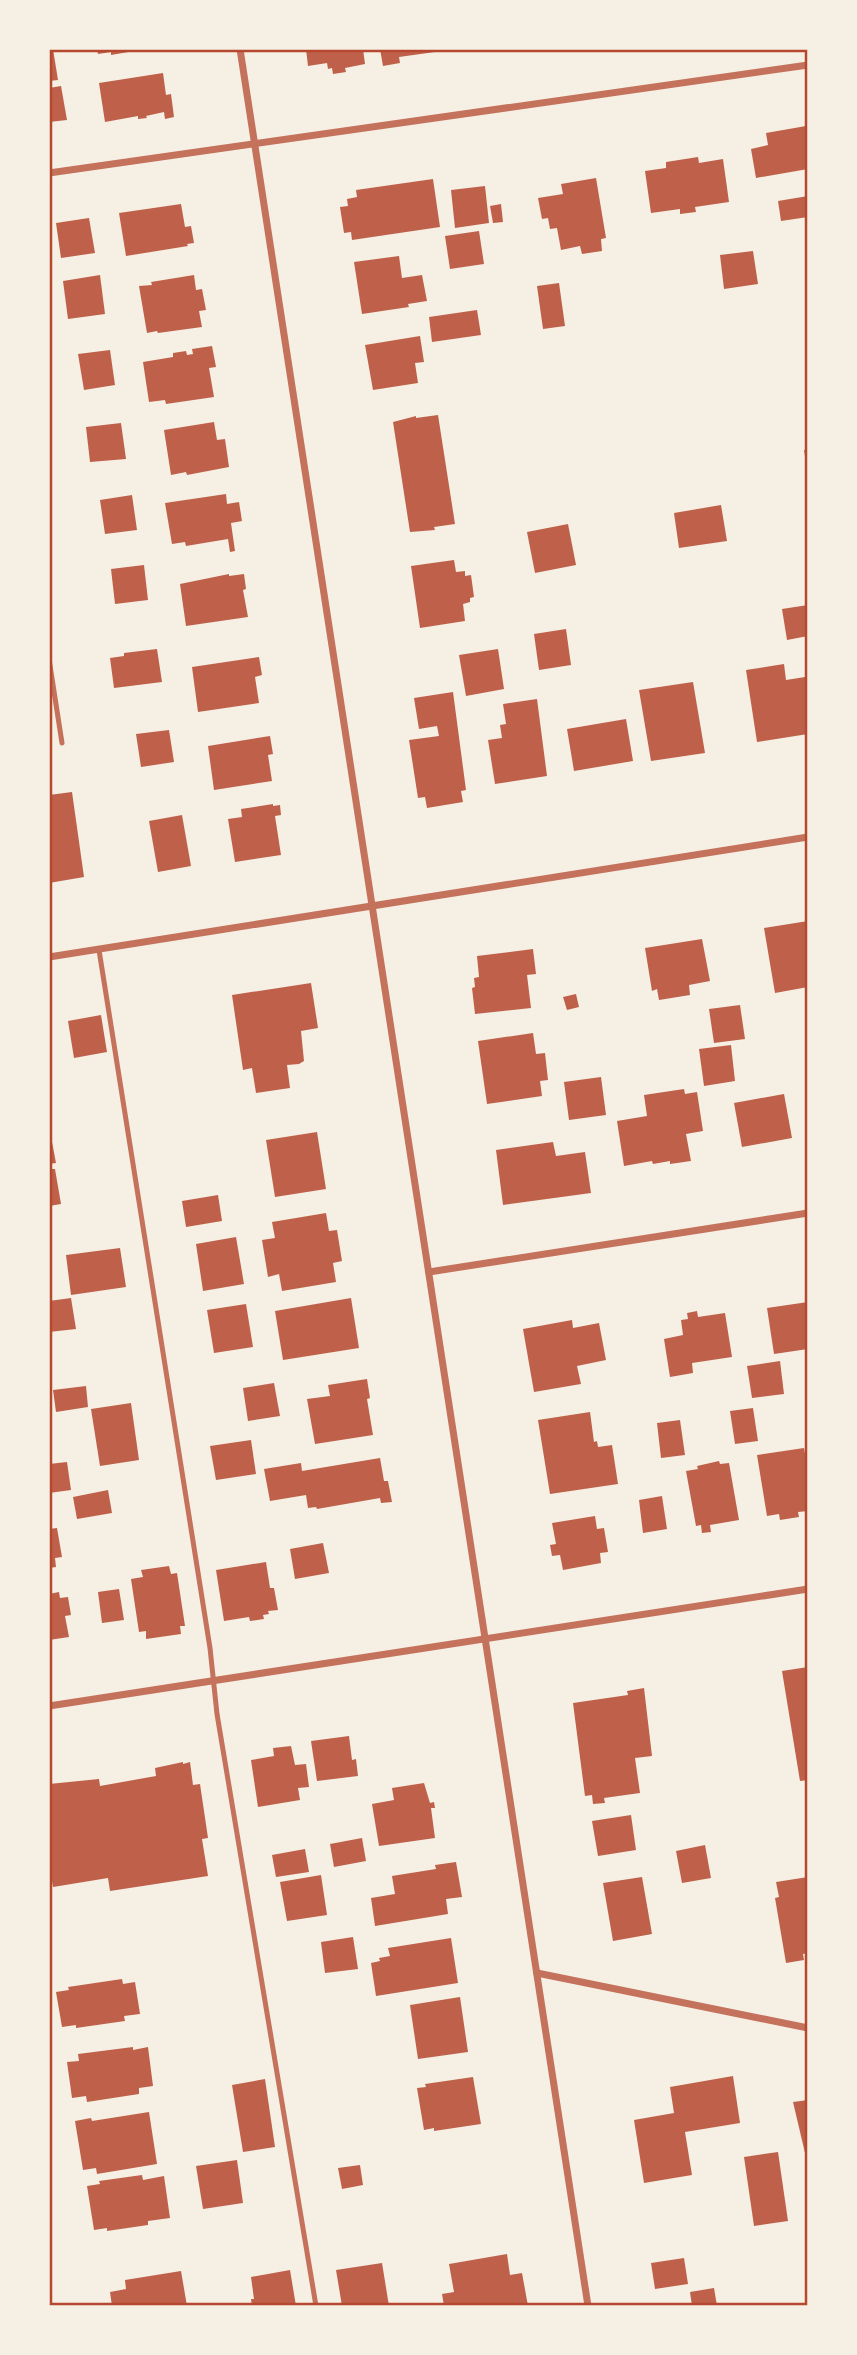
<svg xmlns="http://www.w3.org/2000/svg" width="857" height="2355" viewBox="0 0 857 2355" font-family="Roboto,sans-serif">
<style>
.building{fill:#bf614a}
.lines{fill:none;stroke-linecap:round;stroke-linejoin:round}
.service{stroke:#c5725c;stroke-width:5}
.minor{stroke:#c5725c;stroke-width:7}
.neatline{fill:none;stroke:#b5482f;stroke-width:2.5}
</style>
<rect width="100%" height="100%" fill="#f6efe4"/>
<!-- building -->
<g class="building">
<path d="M49 49H53L58 80 49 81Z"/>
<path d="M97 49H140V50L111 55V52L98 54Z"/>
<path d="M306 49H363L365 64 345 68 346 72 333 74 332 68 328 69 327 63 308 66Z"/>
<path d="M380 49H434L435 52 399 57 400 63 383 66Z"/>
<path d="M163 73 166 95 171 94 174 117 165 119 164 112 146 116 147 118 138 119V116L105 122 99 83Z"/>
<path d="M61 86 67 120 49 122V88Z"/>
<path d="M806 126 808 169 756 178 751 149 768 145 766 133Z"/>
<path d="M698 157 699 163 723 159 729 202 695 207 696 212 680 214V209L651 213 645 171 666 168V162Z"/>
<path d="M596 178 606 238 601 239 602 251 582 254 580 246 561 250 557 228 550 229 548 218 542 219 538 198 563 194 561 184Z"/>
<path d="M433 179 440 227 352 240 351 232 344 233 340 207 348 206 347 199 357 197 356 190Z"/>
<path d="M485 186 489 223 455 228 451 190Z"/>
<path d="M808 196V217L781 221 778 201Z"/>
<path d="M181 204 185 227 191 226 194 243 187 244 188 246 126 256 119 213Z"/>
<path d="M501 204 503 222 493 223 490 206Z"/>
<path d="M89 218 95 253 61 258 56 223Z"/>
<path d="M479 231 484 264 450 269 445 236Z"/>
<path d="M753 251 758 284 724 289 720 255Z"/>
<path d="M399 256 402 278 422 275 427 301 408 304 409 307 362 314 354 262Z"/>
<path d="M100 275 105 314 68 319 63 281Z"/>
<path d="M194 275 196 290 202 289 206 310 199 311 202 327 158 333 157 331 147 333 139 286 152 285 151 282Z"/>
<path d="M559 283 565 326 543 329 537 286Z"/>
<path d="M477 310 481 335 432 342 429 317Z"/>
<path d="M420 336 424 362 415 363 418 383 373 390 365 345Z"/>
<path d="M212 346 216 367 209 368 214 397 166 404 165 400 149 402 143 362 173 357V353L186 351 187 355 193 354 192 349Z"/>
<path d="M110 350 115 385 84 390 78 354Z"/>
<path d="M438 415 455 524 434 527 435 530 410 532 393 422 416 416V418Z"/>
<path d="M214 422 217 440 225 439 229 467 187 475 186 472 171 475 164 430Z"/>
<path d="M121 423 126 459 90 462 86 427Z"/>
<path d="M804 450H808V469H807Z"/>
<path d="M226 494 227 504 239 502 242 521 231 523 235 551 230 552 228 539 186 546 185 542 172 544 165 503Z"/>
<path d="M132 495 137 530 105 534 100 500Z"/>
<path d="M721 505 727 541 679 548 674 513Z"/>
<path d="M568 524 576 565 535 573 527 532Z"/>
<path d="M454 560 456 572 465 571V576L471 575 474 597 470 598V602L463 604 465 621 420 628 411 566Z"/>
<path d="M144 565 148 600 115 604 111 569Z"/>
<path d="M229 574V576L244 574 246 589 243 590 248 617 186 626 180 584Z"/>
<path d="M808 605V636L787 640 782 609Z"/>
<path d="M566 629 571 665 539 670 534 634Z"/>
<path d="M157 649 162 682 114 688 110 658 124 656V653Z"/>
<path d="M498 649 504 689 466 696 459 655Z"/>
<path d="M259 657 262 675 255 677 259 703 198 712 192 667Z"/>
<path d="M784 664 786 680 805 677 808 696V734L757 742 746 670Z"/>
<path d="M693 682 705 753 651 761 639 690Z"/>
<path d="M453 692 466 790 461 791 463 802 427 808 425 797 418 798 409 740 439 736 437 726 419 729 414 698Z"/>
<path d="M537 699 547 776 495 784 488 740 502 738 500 725 506 724 503 704Z"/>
<path d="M626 719 633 761 574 771 567 729Z"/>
<path d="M169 730 174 762 141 767 136 734Z"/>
<path d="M270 736 273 754 268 755 272 781 214 790 208 746Z"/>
<path d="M72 792 84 877 49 883V795Z"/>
<path d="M273 804V806L280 805 281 815 275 816 281 855 235 862 228 819 242 817 241 809Z"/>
<path d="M182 815 191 866 158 872 149 821Z"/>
<path d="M808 921V987L775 993 764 928Z"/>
<path d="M702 939 710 981 689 985 690 995 659 1000 657 989 652 991 645 948Z"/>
<path d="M533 949 536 974 527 975 531 1008 475 1014 472 988 475 987 474 978 479 977 477 956Z"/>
<path d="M311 983 318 1028 301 1031 304 1061 299 1064 287 1065 290 1088 256 1093 252 1068 243 1070 232 995Z"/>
<path d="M576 994 579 1007 567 1010 563 997Z"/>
<path d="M740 1005 745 1039 714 1043 709 1009Z"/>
<path d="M101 1015 107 1052 74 1058 68 1021Z"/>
<path d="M533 1033 536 1054 545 1053 548 1080 540 1081 542 1096 487 1104 478 1041Z"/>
<path d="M731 1045 735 1081 704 1086 699 1049Z"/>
<path d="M601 1077 606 1115 569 1120 564 1082Z"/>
<path d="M684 1089 685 1094 697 1092 703 1131 686 1134 691 1161 670 1164V1161L653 1164 652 1161 624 1166 617 1121 647 1116 644 1095Z"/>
<path d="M784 1094 792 1138 742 1147 734 1103Z"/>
<path d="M49 1126 56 1163 49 1164Z"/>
<path d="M317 1132 326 1189 275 1197 266 1140Z"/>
<path d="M553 1142 556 1156 585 1152 591 1193 503 1205 496 1150Z"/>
<path d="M49 1169H55L61 1204 49 1206Z"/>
<path d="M218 1195 222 1221 186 1227 182 1201Z"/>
<path d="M326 1213 329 1231 337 1230 342 1261 333 1263 336 1282 282 1291 279 1274 268 1277 262 1240 275 1238 272 1222Z"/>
<path d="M236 1237 244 1284 203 1291 196 1244Z"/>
<path d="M120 1248 126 1287 71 1295 66 1255Z"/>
<path d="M71 1298 76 1329 49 1332V1301Z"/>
<path d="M351 1298 359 1348 283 1360 275 1311Z"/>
<path d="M808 1302V1349L774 1354 767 1308Z"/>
<path d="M246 1304 253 1347 214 1353 207 1310Z"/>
<path d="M697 1311 698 1317 725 1313 732 1357 692 1363 693 1373 670 1377 664 1339 683 1335 681 1320 688 1319 687 1313Z"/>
<path d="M572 1320 573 1328 599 1323 606 1360 577 1366 581 1384 534 1392 523 1329Z"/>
<path d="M780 1361 784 1394 752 1398 747 1366Z"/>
<path d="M367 1379 370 1398 367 1399 373 1435 315 1444 307 1399 330 1396 328 1385Z"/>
<path d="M274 1383 280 1416 248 1421 243 1388Z"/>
<path d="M86 1386 88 1407 56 1412 53 1390Z"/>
<path d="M131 1403 139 1460 100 1466 91 1409Z"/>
<path d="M753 1408 758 1441 735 1444 730 1411Z"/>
<path d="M590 1412 594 1442 597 1441 598 1447 612 1445 618 1484 550 1494 538 1420Z"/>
<path d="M680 1420 685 1455 661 1458 657 1423Z"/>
<path d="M251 1440 256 1474 216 1480 210 1446Z"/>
<path d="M804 1448 808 1471V1511L798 1512 799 1517 780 1520 779 1514 767 1516 757 1455Z"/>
<path d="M380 1458 384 1481H388L392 1502 381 1503 380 1498 317 1509 316 1507 308 1508 306 1495 270 1501 264 1469 301 1463 302 1471Z"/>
<path d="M719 1461 720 1464 729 1463 739 1520 710 1525 711 1532 702 1533 701 1525 696 1526 686 1471 698 1469 697 1466Z"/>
<path d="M67 1462 71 1490 49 1493V1464Z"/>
<path d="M108 1490 112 1513 77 1519 73 1497Z"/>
<path d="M662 1496 667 1529 643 1533 639 1500Z"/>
<path d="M595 1516 597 1529 604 1528 608 1552 600 1553 601 1563 563 1570 560 1555 552 1556 550 1545 556 1544 552 1523Z"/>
<path d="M57 1528 62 1557 55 1558 56 1567 49 1568V1529Z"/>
<path d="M323 1543 329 1573 295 1579 290 1549Z"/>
<path d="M266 1562 270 1588H274L278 1610 268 1611 269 1614 263 1615 264 1619 250 1621 249 1617 224 1621 216 1570Z"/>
<path d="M169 1566 171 1574 177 1573 185 1626H180L181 1634 146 1639V1631L139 1632 131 1579 143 1577 141 1570Z"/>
<path d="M119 1589 124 1620 102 1623 98 1592Z"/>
<path d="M59 1592 60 1598 68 1597 71 1615 65 1616 69 1637 49 1640V1594Z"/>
<path d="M808 1667V1780L800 1781 782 1671Z"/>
<path d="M644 1688 652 1756 635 1758 640 1793 604 1798 605 1803 593 1804 592 1795 585 1796 573 1703 628 1695 627 1691Z"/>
<path d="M349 1736 352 1760 356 1759 358 1776 317 1781 311 1741Z"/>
<path d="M291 1746 295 1765 306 1764 309 1787 298 1788 300 1800 258 1807 251 1760 274 1756 273 1748Z"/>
<path d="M183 1762V1764L190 1762 193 1785 200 1784 208 1838 202 1839 208 1876 110 1891 108 1878 53 1887 49 1864V1784L99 1779 100 1786 156 1776 155 1768Z"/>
<path d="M424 1783 430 1803 434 1802 435 1808H431L435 1838 379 1846 372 1804 394 1800 392 1788Z"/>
<path d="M631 1815 636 1850 598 1856 592 1821Z"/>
<path d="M362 1838 366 1861 334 1867 330 1844Z"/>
<path d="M705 1845 711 1878 682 1883 676 1851Z"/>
<path d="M305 1849 309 1872 276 1877 272 1855Z"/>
<path d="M456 1862 462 1897 446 1899 448 1914 375 1926 371 1898 395 1894 392 1876 436 1869 435 1865Z"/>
<path d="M321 1875 327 1915 287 1921 280 1882Z"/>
<path d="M642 1877 652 1934 613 1941 603 1883Z"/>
<path d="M808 1877V1953L803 1954 804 1960 786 1963 775 1898 779 1897 776 1882Z"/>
<path d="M353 1937 358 1969 325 1973 321 1942Z"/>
<path d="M451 1938 458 1983 376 1996 371 1963 380 1961 379 1958 390 1956 388 1948Z"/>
<path d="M122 1979 123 1984 135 1982 140 2014 124 2016 125 2021 76 2028V2025L62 2027 56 1992 69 1990 68 1987Z"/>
<path d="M460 1997 468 2052 418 2059 410 2005Z"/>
<path d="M133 2047V2050L148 2047 153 2086 139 2088V2094L87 2102 86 2096 72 2098 67 2062 79 2061 78 2054Z"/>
<path d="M733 2076 740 2123 685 2132 692 2175 644 2183 634 2120 674 2113 670 2087Z"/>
<path d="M473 2077 481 2124 434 2131V2128L424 2130 417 2088 426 2087 425 2084Z"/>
<path d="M265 2079 275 2147 243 2152 232 2085Z"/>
<path d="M808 2100V2152L805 2153 793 2102Z"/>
<path d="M149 2112 157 2164 97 2174 96 2168 83 2170 75 2121 91 2118 92 2121Z"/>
<path d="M778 2152 788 2221 754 2226 744 2157Z"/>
<path d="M237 2160 243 2203 203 2209 196 2166Z"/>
<path d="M360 2165 363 2185 342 2189 338 2168Z"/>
<path d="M142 2175 143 2180 164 2176 170 2218 148 2221V2225L107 2231V2228L94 2230 87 2186 100 2184 99 2181Z"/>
<path d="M507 2254 510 2275 522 2273 528 2306H444L442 2294 454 2292 449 2264Z"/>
<path d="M684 2258 688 2284 655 2289 651 2263Z"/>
<path d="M382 2263 389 2306H342L336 2270Z"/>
<path d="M290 2270 296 2306H252L251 2299H254L251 2277Z"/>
<path d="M181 2271 187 2306H112L110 2292 126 2289 125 2280Z"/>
<path d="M714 2288 717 2306H692L690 2292Z"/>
</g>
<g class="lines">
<!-- service -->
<g class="service">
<path d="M49 659 62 743"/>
<path d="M99 950 210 1648 217 1714 316 2306"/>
</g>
<!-- minor -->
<g class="minor">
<path d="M240 49 588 2306"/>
<path d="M49 173 808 65"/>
<path d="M49 957 808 837"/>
<path d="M429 1272 808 1213"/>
<path d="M49 1706 808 1589"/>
<path d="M537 1973 808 2028"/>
</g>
</g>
<!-- border -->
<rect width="857" height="2355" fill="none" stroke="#f6efe4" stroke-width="102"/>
<rect x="51" y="51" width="755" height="2253" class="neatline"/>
</svg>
